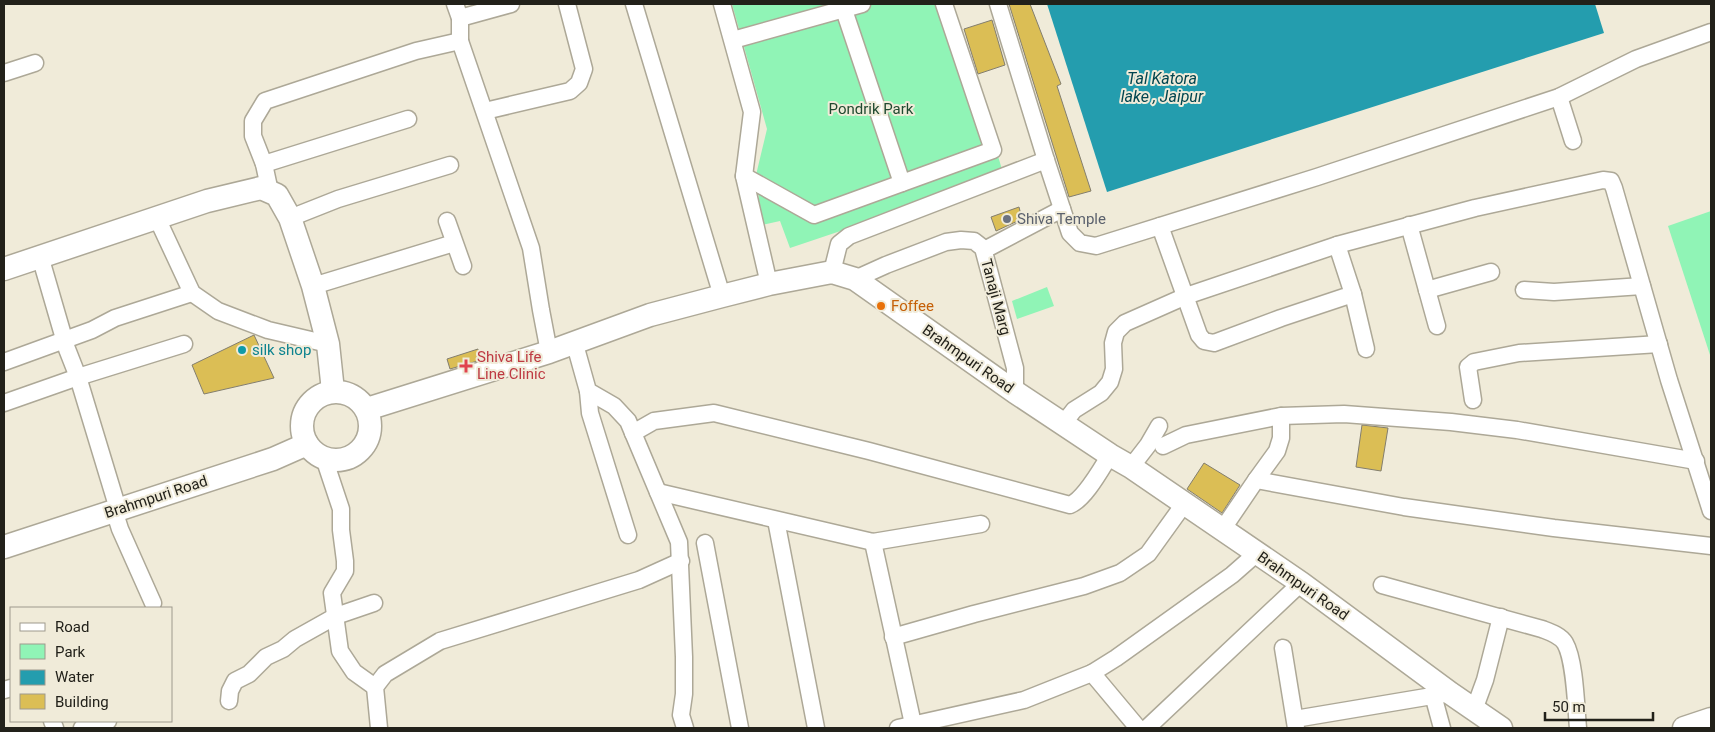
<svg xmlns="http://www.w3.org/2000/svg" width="1715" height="732" viewBox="0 0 1715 732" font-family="Roboto,sans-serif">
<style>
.green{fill:#90f4b6}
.water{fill:#249dae}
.building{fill:#dbbe55;stroke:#837e6e}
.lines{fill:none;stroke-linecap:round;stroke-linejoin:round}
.street-casing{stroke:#ada897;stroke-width:19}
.secondary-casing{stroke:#ada897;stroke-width:25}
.street{stroke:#fff;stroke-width:16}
.secondary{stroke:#fff;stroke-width:22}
.worship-dot{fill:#6b7280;stroke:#f0ebd9;stroke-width:2}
.food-dot{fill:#e8710a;stroke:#f0ebd9;stroke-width:2}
.culture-dot{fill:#0f9aa8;stroke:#f0ebd9;stroke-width:2}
.health-dot{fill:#e0444e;stroke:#f0ebd9;stroke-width:2}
.labels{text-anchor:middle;stroke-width:4;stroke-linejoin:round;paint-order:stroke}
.park-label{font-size:15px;fill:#204930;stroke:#f0ebd9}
.worship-label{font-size:15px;fill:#5b616d;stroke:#f0ebd9;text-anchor:start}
.street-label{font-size:15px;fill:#22211a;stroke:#f0ebd9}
.food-label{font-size:15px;fill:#c56008;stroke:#f0ebd9;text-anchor:start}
.culture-label{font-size:15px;fill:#0d838f;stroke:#f0ebd9;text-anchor:start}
.health-label{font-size:15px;fill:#be3a42;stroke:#f0ebd9;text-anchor:start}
.water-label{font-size:16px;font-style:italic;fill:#00454f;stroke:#f0ebd9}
</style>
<rect width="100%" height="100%" fill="#f0ebd9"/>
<!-- green -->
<g class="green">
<path d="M732 4H952L1004 176 790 248 780 221 762 225 756 175 767 129Z"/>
<path d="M1711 211V358L1668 226Z"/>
<path d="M1047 287 1054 306 1017 319 1012 301Z"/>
</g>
<!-- water -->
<path class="water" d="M1047 4H1595L1604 33 1107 192Z"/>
<!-- building -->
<g class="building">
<path d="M1009 4H1030L1061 84 1057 86 1091 191 1069 197Z"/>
<path d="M992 20 1005 65 978 74 964 29Z"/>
<path d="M1019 207 1022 219 996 231 991 217Z"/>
<path d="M254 335 274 378 204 394 192 365Z"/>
<path d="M478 349 481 360 450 369 447 359Z"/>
<path d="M1362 425 1388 428 1381 471 1356 467Z"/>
<path d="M1204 463 1240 485 1222 513 1187 489Z"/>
</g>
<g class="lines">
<!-- street casing -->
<g class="street-casing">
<g id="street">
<path d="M634 4 722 296"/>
<path d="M722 4 752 112 744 176 769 284"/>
<path d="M842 4 902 183"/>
<path d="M998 4 1046 160 1070 233 1080 243 1096 246 1317 177 1559 97 1636 59 1711 32"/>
<path d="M460 18 511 4"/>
<path d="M733 40 862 4"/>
<path d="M460 41 531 248 541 310 549 352"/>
<path d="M4 73 35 63"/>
<path d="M1559 97 1573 141"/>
<path d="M485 111 570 91 579 83 584 69 567 4"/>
<path d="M264 164 408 119"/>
<path d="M744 176 814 215 993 150 944 4"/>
<path d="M270 192 264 164 253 136V121L265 101 416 51 460 41V18L455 4"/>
<path d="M157 218 192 293 218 311 268 330 328 344"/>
<path d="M290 218 338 199 450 165"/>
<path d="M447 221 463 266"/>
<path d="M1409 225 1437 326"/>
<path d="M1160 226 1199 335 1204 341 1214 343 1281 318 1353 294 1337 245"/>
<path d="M990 247 1062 209"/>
<path d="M40 256 67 349 78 377 118 509"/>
<path d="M832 272 839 244 849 236 1046 160"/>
<path d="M855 279 886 265 946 242 961 240 974 241 983 248 1015 368V392"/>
<path d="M313 286 454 243"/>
<path d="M1427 290 1491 272"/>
<path d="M1524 290 1554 292 1642 286"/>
<path d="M1353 294 1366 349"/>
<path d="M574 341 588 391 614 406 628 421 679 542 684 657V694L681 715 685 728"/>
<path d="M4 362 92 330 115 318 192 293"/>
<path d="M588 391 590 413 628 535"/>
<path d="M1473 400 1468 367 1474 362 1519 353 1659 344"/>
<path d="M4 403 78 377 184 344"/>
<path d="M1281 416 1344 414 1451 422 1517 430 1696 461"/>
<path d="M1063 424 1074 410 1101 393 1110 382 1114 369 1113 343 1116 332 1125 323 1186 296 1337 245 1475 208 1603 180 1611 181 1614 188 1669 380 1711 511"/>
<path d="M633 433 654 421 714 413 869 451 1070 505C1085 499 1101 469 1110 455"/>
<path d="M1163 446 1186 435 1281 416V438L1277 451 1256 480"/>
<path d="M326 459 327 467 341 509V530L345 561V571L332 593 340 651 354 672 375 687"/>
<path d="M1131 467 1148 445 1159 426"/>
<path d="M658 492 873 542 981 524"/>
<path d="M114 510 120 529 153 603"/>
<path d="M776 520 816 728"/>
<path d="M1222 530 1256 480 1404 507 1554 528 1711 546"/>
<path d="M873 542 913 724"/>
<path d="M705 543 740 728"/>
<path d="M1382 585 1542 629C1550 632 1560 635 1565 643 1575 660 1576 707 1578 728"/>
<path d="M893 637 974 614 1084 586 1120 573 1148 554 1184 504"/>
<path d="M1283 648 1296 728"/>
<path d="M1092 673 1116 658 1232 575 1257 553"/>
<path d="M4 690 11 688"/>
<path d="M1433 695 1442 728"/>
<path d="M229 701 230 691 235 681 249 674 266 657 283 649 295 639 336 616 374 603"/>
<path d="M1474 710 1485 680 1501 617"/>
<path d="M1295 719 1450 693"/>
<path d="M52 721 55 728"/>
<path d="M82 728 108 721"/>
<path d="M379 728 375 687 385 674 440 641 639 580 681 561"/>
<path d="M898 728 1024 700 1092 673 1138 728"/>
<path d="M1147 728 1301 583"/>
</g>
</g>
<!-- secondary casing -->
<g class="secondary-casing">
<g id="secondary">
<path d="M4 269 207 201 261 188 277 195 290 218 313 286 328 344 333 391"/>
<circle cx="336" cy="426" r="34"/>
<path d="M367 409 549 352 650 315 722 296 769 284 832 272 855 279 1015 392 1110 455 1131 467 1301 583 1450 693 1501 728"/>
<path d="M4 547 273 459 307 444"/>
<path d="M1684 728 1711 719"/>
</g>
</g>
<!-- street -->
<use href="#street" class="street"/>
<!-- secondary -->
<use href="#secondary" class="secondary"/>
</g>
<!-- markers -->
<circle class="worship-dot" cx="1007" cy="219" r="5"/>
<circle class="food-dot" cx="881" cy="306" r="5"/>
<circle class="culture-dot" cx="242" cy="350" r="5"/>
<path class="health-dot" d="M463.5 358.5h5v5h5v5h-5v5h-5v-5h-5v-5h5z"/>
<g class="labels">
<!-- park labels -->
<g class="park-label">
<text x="871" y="114">Pondrik Park</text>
</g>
<!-- worship labels -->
<g class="worship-label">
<text x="1017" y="224">Shiva Temple</text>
</g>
<!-- street labels -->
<g class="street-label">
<text transform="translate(996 297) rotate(75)" y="5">Tanaji Marg</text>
<text transform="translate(968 359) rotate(35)" y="5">Brahmpuri Road</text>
<text transform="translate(156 497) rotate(-18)" y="5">Brahmpuri Road</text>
<text transform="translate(1303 586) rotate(35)" y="5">Brahmpuri Road</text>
</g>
<!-- food labels -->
<g class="food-label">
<text x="891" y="311">Foffee</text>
</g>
<!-- culture labels -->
<g class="culture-label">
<text x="252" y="355">silk shop</text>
</g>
<!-- health labels -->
<g class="health-label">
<text x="477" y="362">Shiva Life<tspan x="477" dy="17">Line Clinic</tspan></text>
</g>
<!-- water labels -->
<g class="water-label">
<text x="1162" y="84">Tal Katora<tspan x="1162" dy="18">lake , Jaipur</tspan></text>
</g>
</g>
<!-- border -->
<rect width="1715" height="732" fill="none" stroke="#22211a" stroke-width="10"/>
<!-- legend -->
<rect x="10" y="607" width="162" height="115" fill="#f0ebd9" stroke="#9e9a8d"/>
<rect x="20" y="623" width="25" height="8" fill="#ffffff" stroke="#9e9a8d"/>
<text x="55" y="632" font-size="15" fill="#22211a">Road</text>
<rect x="20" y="644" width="25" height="15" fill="#90f4b6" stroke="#9e9a8d"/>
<text x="55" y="657" font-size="15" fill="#22211a">Park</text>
<rect x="20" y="670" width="25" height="15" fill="#249dae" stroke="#9e9a8d"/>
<text x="55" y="682" font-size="15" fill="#22211a">Water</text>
<rect x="20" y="694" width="25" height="15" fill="#dbbe55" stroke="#9e9a8d"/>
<text x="55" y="707" font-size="15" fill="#22211a">Building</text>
<!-- scale -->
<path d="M1545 712v8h108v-8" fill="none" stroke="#22211a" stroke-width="2.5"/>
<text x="1552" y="712" font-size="15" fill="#22211a" stroke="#f0ebd9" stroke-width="4" paint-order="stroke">50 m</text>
</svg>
